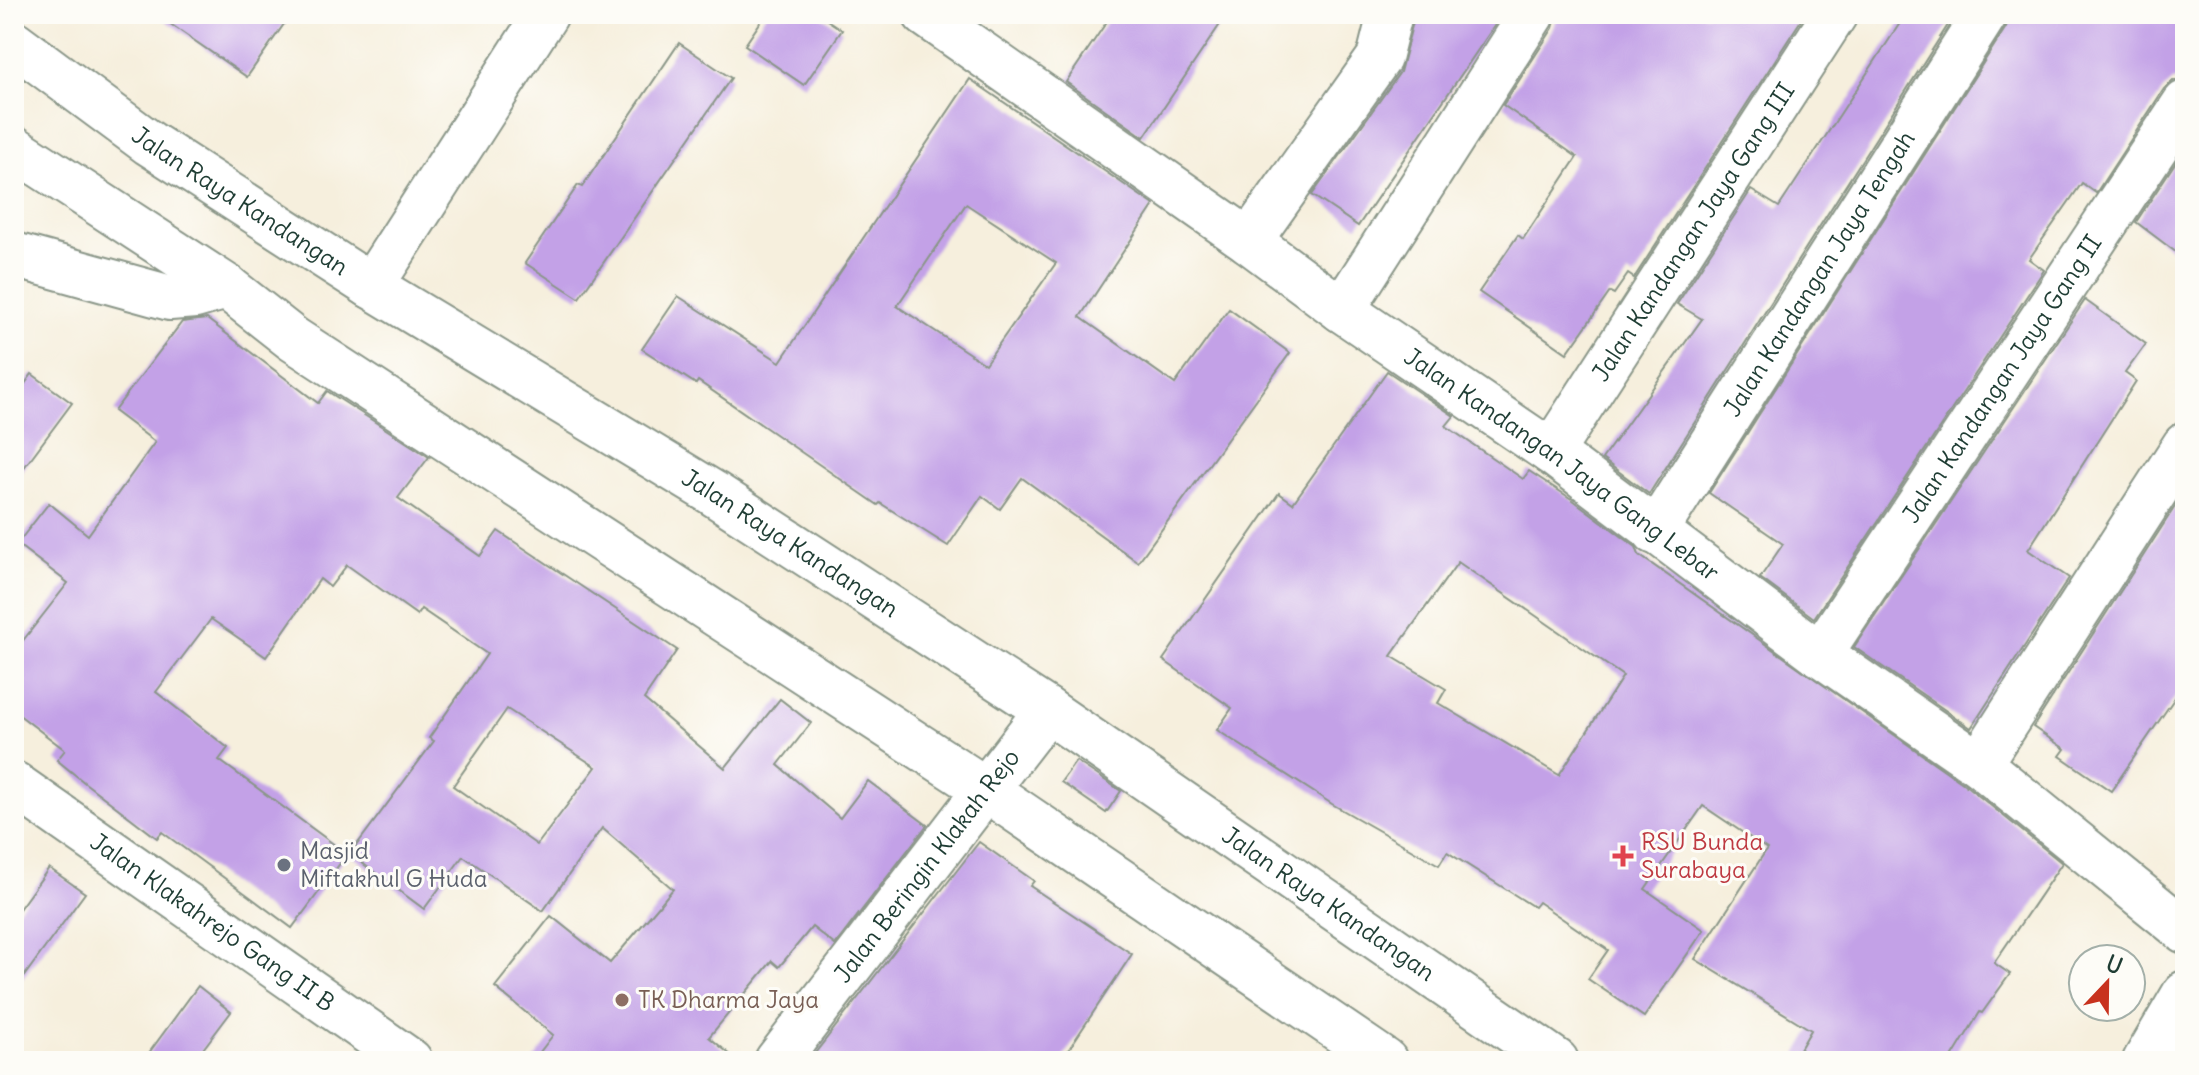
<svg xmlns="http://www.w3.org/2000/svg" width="2199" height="1075" viewBox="0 0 2199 1075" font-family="Delius,sans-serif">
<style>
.building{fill:#c3a1e7;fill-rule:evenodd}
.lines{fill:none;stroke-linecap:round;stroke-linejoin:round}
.minor-casing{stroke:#8a9688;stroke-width:48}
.major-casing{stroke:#8a9688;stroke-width:48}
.minor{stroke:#fff;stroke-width:44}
.major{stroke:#fff;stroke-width:44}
.health-dot{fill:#e0444e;stroke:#fdfcf7;stroke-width:3}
.worship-dot{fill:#6b7280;stroke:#fdfcf7;stroke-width:3}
.education-dot{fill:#8d6e63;stroke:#fdfcf7;stroke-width:3}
.labels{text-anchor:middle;stroke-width:6;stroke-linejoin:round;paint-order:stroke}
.street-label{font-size:24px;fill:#1f3d34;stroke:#fdfcf7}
.health-label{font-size:24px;fill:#be3a42;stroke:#fdfcf7;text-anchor:start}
.worship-label{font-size:24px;fill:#5b616d;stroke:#fdfcf7;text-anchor:start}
.education-label{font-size:24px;fill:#785e54;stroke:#fdfcf7;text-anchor:start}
</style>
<rect width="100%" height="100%" fill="#fdfcf7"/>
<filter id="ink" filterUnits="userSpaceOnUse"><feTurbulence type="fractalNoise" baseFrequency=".0125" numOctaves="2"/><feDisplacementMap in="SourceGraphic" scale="16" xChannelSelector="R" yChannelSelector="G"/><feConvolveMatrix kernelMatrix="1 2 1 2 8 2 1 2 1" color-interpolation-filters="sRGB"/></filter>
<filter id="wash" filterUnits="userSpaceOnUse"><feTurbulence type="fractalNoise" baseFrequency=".006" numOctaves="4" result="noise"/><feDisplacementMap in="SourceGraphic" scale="32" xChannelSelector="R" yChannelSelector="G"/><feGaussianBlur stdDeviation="1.8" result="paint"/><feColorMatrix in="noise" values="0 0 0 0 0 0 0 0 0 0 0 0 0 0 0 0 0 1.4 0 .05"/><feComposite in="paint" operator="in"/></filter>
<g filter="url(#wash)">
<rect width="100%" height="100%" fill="#f6efdd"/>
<g id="blocks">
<!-- building -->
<g class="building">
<path d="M156 14H291L247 77Z"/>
<path d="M766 14H818L842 30 804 85 745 45Z"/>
<path d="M1112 14H1227L1144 137 1066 82Z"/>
<path d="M1415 14 1501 16 1358 226 1312 195 1400 72Z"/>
<path d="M1557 14H1805L1634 278 1628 274 1614 294 1610 292 1567 353 1479 292 1518 235 1523 239 1577 157 1503 105 1553 28Z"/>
<path d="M1906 14H1955L1649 494 1602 459 1702 319 1677 304 1751 190 1779 207Z"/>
<path d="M2010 14H2185V78L2173 81 2164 89 2096 193 2082 183 2029 259 2044 270 1814 618 1760 578 1783 544 1709 493 2006 27Z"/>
<path d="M679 43 731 78 579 298 525 263 578 185 582 187Z"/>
<path d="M970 79 1154 205 1080 317 1175 384 1229 309 1290 353 1138 562 1022 478 1000 509 982 496 948 546 880 503 878 505 698 381 696 384 642 349 678 296 780 362ZM966 204 1056 263 985 364 897 306Z"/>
<path d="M2185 148V259L2136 222Z"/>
<path d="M2085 300 2146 344 2125 373 2136 381 2028 550 2069 578 1971 728 1854 647Z"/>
<path d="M207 319 318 403 327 391 429 457 398 498 480 556 498 531 677 650 644 699 725 768 780 699 811 723 778 765 840 818 868 781 927 825 835 945 812 927 779 967 772 961 709 1037 738 1061H533L553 1035 495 987 551 916 610 963 673 889 602 828 543 911 463 856 424 909 350 854 434 741 429 738 487 654 421 609 417 615 347 565 330 587 320 579 266 657 211 619 156 692 228 748 219 760 347 854 292 928 162 832 157 838 85 783 57 760 65 750 14 711V652L68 583 17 544 49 503 88 535 155 442 114 411 182 322ZM507 709 596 767 537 845 453 786Z"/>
<path d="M1387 371 1454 416 1446 426 1523 479 1529 471 1573 500 1636 547 1639 555 1964 784 2062 863 1994 963 2010 974 1982 1013 1980 1012 1950 1061H1793L1811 1030 1695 959 1767 849 1703 806 1645 889 1704 930 1644 1017 1588 979 1608 950 1538 902 1534 907 1447 852 1439 865 1332 804 1217 730 1232 708 1163 660 1279 493 1293 503ZM1458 562 1623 676 1559 775 1438 703 1446 689 1391 656Z"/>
<path d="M32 374 72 403 14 481V399Z"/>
<path d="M2185 491V683L2111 791 2060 756 2065 749 2033 727Z"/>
<path d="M1076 761 1121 791 1106 813 1061 782Z"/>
<path d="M979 842 1034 881 1030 886 1132 954 1061 1061H809Z"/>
<path d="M49 868 85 893 14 990V916Z"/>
<path d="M198 986 231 1012 194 1061H143Z"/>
</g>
</g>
</g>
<g filter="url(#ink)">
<use href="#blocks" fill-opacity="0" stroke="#8a9688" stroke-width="2"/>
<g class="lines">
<!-- minor casing -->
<g class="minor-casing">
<g id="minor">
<path id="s1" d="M925 14 1249 241 1342 310 1551 452 1820 654 1979 764 2185 931"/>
<path d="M1249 241 1379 58 1390 14"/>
<path d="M14 255 170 298 195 296 227 287"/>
<path d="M371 286 546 14"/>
<path d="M1342 310 1532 14"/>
<path id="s2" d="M1551 452 1835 14"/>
<path id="s3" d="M1655 532 1985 14"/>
<path id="s4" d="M1820 654 2185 103"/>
<path d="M1979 764 2185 445"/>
<path id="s5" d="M14 784 410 1061"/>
<path id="s6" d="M777 1061 1047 710"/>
<path d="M2145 1061 2185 993"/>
</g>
</g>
<!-- major casing -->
<g class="major-casing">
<g id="major">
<path id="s7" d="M14 43 149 143 371 286 713 493 1047 710 1556 1061"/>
<path d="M14 148 227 287 293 339 988 791 1385 1061"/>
</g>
</g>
<!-- minor -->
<use href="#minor" class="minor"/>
<!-- major -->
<use href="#major" class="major"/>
</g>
</g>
<!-- markers -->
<path class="health-dot" d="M1619 844h8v8h8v8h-8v8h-8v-8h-8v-8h8z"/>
<circle class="worship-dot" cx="284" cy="865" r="8"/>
<circle class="education-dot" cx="622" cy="1000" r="8"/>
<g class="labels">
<!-- street labels -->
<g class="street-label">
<text dy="8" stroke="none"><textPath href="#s7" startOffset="276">Jalan Raya Kandangan</textPath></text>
<text dy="8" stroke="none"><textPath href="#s2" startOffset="262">Jalan Kandangan Jaya Gang III</textPath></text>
<text dy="8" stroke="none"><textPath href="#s3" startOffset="306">Jalan Kandangan Jaya Tengah</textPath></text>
<text dy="8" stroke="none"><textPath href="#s4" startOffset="330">Jalan Kandangan Jaya Gang II</textPath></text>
<text dy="8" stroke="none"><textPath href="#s1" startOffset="780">Jalan Kandangan Jaya Gang Lebar</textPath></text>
<text dy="8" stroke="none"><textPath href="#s7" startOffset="924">Jalan Raya Kandangan</textPath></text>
<text dy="8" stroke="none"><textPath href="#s6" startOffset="246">Jalan Beringin Klakah Rejo</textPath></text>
<text dy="8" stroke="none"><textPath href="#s7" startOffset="1572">Jalan Raya Kandangan</textPath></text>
<text dy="8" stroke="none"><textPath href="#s5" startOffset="242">Jalan Klakahrejo Gang II B</textPath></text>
</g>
<!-- health labels -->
<g class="health-label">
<text x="1641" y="850">RSU Bunda<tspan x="1641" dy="28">Surabaya</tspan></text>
</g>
<!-- worship labels -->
<g class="worship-label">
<text x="300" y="859">Masjid<tspan x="300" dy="28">Miftakhul G Huda</tspan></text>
</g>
<!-- education labels -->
<g class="education-label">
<text x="638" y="1008">TK Dharma Jaya</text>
</g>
</g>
<!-- margin -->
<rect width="2199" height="1075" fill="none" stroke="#fdfcf7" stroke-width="48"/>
<!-- north arrow -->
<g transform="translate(2107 983) rotate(22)"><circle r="38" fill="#fdfcf7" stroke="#a4b0a9" stroke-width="2"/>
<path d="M0-6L14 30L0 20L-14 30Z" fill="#c8321e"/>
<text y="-12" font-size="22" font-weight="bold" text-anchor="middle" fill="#1f3d34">U</text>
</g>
</svg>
